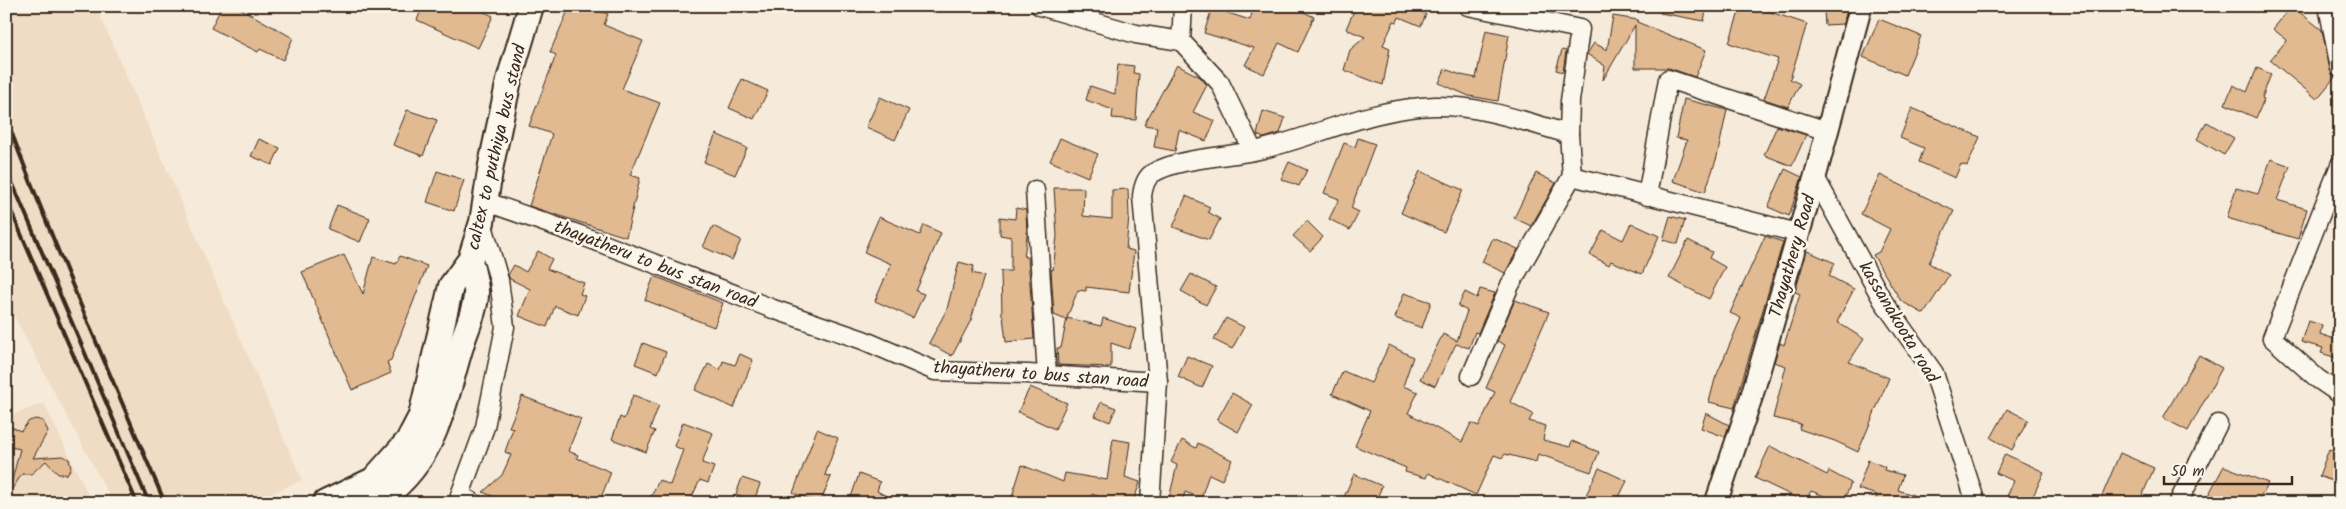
<svg xmlns="http://www.w3.org/2000/svg" width="2346" height="509" viewBox="0 0 2346 509" font-family="Kalam,sans-serif">
<style>
.built{fill:#f0dcc4}
.building{fill:#e2ba92;stroke:#3b2a1e}
.lines{fill:none;stroke-linecap:round;stroke-linejoin:round}
.minor-casing{stroke:#3b2a1e;stroke-width:21}
.tertiary-casing{stroke:#3b2a1e;stroke-width:25}
.secondary-casing{stroke:#3b2a1e;stroke-width:28}
.minor{stroke:#fbf7ec;stroke-width:18}
.tertiary{stroke:#fbf7ec;stroke-width:21}
.secondary{stroke:#fbf7ec;stroke-width:24}
.rail{stroke:#3b2a1e;stroke-width:4}
.labels{text-anchor:middle;stroke-width:5;stroke-linejoin:round;paint-order:stroke}
.street-label{font-size:18px;fill:#3b2a1e;stroke:#fbf7ec}
</style>
<rect width="100%" height="100%" fill="#f6ebda"/>
<filter id="ink" filterUnits="userSpaceOnUse"><feTurbulence type="fractalNoise" baseFrequency=".02" numOctaves="2"/><feDisplacementMap in="SourceGraphic" scale="10" xChannelSelector="R" yChannelSelector="G"/><feConvolveMatrix kernelMatrix="1 2 1 2 8 2 1 2 1" color-interpolation-filters="sRGB"/></filter>
<g filter="url(#ink)">
<!-- built -->
<g class="built">
<path d="M6 6H96L302 480 251 503H113L6 301Z"/>
<path d="M44 403 92 503H6V417Z"/>
</g>
<!-- building -->
<g class="building">
<path d="M222 6H236L293 38 283 60 260 49 258 52 211 28Z"/>
<path d="M423 6H472L493 16 478 48 417 20Z"/>
<path d="M570 6H586L608 14 604 25 643 41 622 89 660 103 630 175 640 178 626 237 529 206 552 134 529 126 556 55 550 52Z"/>
<path d="M1254 6H1292L1314 17 1298 52 1279 43 1264 74 1245 65 1254 48 1204 33 1212 8 1250 20Z"/>
<path d="M1356 6H1406L1426 14 1421 26 1399 17 1397 22 1394 21 1383 45 1390 48 1383 85 1344 70 1350 50 1365 37 1346 29Z"/>
<path d="M1661 6H1707L1704 21 1660 13Z"/>
<path d="M1741 6H1752L1807 24 1790 79 1800 84 1788 107 1764 99 1778 59 1729 43Z"/>
<path d="M2292 6 2322 30 2330 70 2335 77 2317 99 2270 60 2287 40 2273 29Z"/>
<path d="M1847 10 1843 24 1825 25 1824 11Z"/>
<path d="M1613 16 1638 20 1637 22 1706 50 1695 77 1669 68H1635V25L1603 80 1605 66 1587 54 1594 43 1607 50Z"/>
<path d="M1879 19 1921 36 1905 75 1863 57Z"/>
<path d="M1486 30 1509 35 1498 101 1469 96 1439 83 1445 69 1461 75 1476 78Z"/>
<path d="M1562 50 1566 51 1563 72 1556 70Z"/>
<path d="M1118 64 1134 66 1133 73 1139 74 1136 120 1112 118 1113 110 1086 100 1090 86 1115 94Z"/>
<path d="M1177 65 1200 77 1207 85 1193 112 1215 121 1206 141 1179 130 1175 151 1154 147 1157 127 1144 125Z"/>
<path d="M2257 68 2271 74 2262 98 2264 99 2256 118 2225 104 2233 85 2247 92Z"/>
<path d="M742 79 768 91 754 119 729 108Z"/>
<path d="M880 97 909 110 895 140 866 127Z"/>
<path d="M1684 99 1727 110 1717 157 1705 192 1673 181 1687 140 1676 138Z"/>
<path d="M1912 108 1980 137 1967 166 1961 164 1955 178 1919 162 1924 148 1900 138Z"/>
<path d="M407 110 437 120 423 156 393 145Z"/>
<path d="M1263 111 1285 118 1280 133 1264 138 1257 135Z"/>
<path d="M2207 122 2234 138 2224 155 2197 139Z"/>
<path d="M1777 126 1806 135 1792 166 1764 155Z"/>
<path d="M716 134 747 148 735 175 704 162Z"/>
<path d="M1060 138 1098 154 1088 177 1050 161Z"/>
<path d="M1358 138 1375 144 1351 208 1359 212 1350 230 1329 219 1339 199 1324 193 1344 143 1355 147Z"/>
<path d="M259 139 280 148 272 165 251 156Z"/>
<path d="M2271 159 2290 166 2277 200 2307 209 2298 239 2227 218 2236 188 2258 194Z"/>
<path d="M1289 162 1307 170 1299 186 1281 179Z"/>
<path d="M1785 169 1802 177 1789 216 1768 207Z"/>
<path d="M437 171 464 180 454 211 427 202Z"/>
<path d="M1420 171 1463 190 1444 232 1401 213Z"/>
<path d="M1536 173 1556 183 1531 226 1514 218Z"/>
<path d="M1880 175 1954 211 1929 263 1949 275 1924 314 1901 301 1873 255 1879 252 1890 229 1861 214Z"/>
<path d="M1054 188H1084L1083 216 1112 219V190L1128 189 1129 216 1126 249 1134 251 1129 292 1086 287V291L1078 290 1066 320 1054 315 1051 269 1053 270 1057 236Z"/>
<path d="M1186 196 1210 207 1208 212 1220 219 1209 240 1173 227Z"/>
<path d="M337 205 370 218 360 242 328 229Z"/>
<path d="M1016 208 1026 210 1027 235 1024 257H1028L1034 339 1006 342 1003 316H1002L1001 271H1011V237L1000 235V217L1015 219Z"/>
<path d="M1670 216 1685 220 1678 244 1663 240Z"/>
<path d="M879 217 920 235 924 225 941 233 916 291 924 294 913 318 875 301 891 264 864 252Z"/>
<path d="M1307 221 1323 237 1310 251 1293 236Z"/>
<path d="M1631 223 1659 236 1642 274 1611 261 1609 265 1590 255 1603 230 1623 240Z"/>
<path d="M713 226 741 240 732 260 703 247Z"/>
<path d="M1765 236 1783 242 1734 408 1709 402 1715 379 1741 318 1730 313Z"/>
<path d="M1493 238 1518 249 1505 273 1482 262Z"/>
<path d="M1688 240 1712 252 1709 258 1725 267 1709 299 1669 278Z"/>
<path d="M538 251 552 259 547 269 584 283 580 294 585 296 578 315 555 306 547 327 519 316 530 289 510 279 508 275 514 265 526 272Z"/>
<path d="M1807 251 1835 263 1829 276 1854 289 1837 322 1864 339 1849 362 1889 378 1858 452 1835 441 1799 429 1801 424 1773 418 1786 366 1774 362 1780 343 1784 345 1800 294 1795 292Z"/>
<path d="M344 255 363 294 373 257 396 264 400 256 427 266 391 360 387 362 391 373 352 390 302 272Z"/>
<path d="M959 262 974 266 972 273 984 276 971 320 952 356 929 343 947 309Z"/>
<path d="M1191 274 1216 287 1206 305 1181 291Z"/>
<path d="M654 276 723 303 714 327 645 300Z"/>
<path d="M1480 289 1495 293 1478 333 1475 332 1469 348 1456 344 1435 386 1420 379 1443 334 1457 341 1467 311 1458 306 1465 292 1477 298Z"/>
<path d="M1404 293 1431 302 1422 328 1395 318Z"/>
<path d="M1515 300 1549 312 1510 402 1533 414 1529 421 1546 426 1543 440 1570 447 1572 441 1599 452 1591 472 1538 454 1536 462 1505 454 1502 458 1494 455 1476 495 1428 473 1426 478 1405 472 1406 468 1355 446 1370 411 1332 394 1343 371 1371 383 1389 345 1413 357 1403 386 1418 392 1408 413 1462 442 1471 423 1479 426 1495 392 1486 388 1505 345 1497 341Z"/>
<path d="M1067 318 1101 326 1103 318 1136 329 1129 349 1111 343V367L1058 365 1057 348H1061Z"/>
<path d="M1226 318 1244 327 1232 349 1214 340Z"/>
<path d="M2308 321 2322 325 2320 334 2340 341V359L2321 353 2323 348 2301 342Z"/>
<path d="M643 343 666 352 658 373 635 364Z"/>
<path d="M740 354 753 360 734 408 695 390 708 364 720 370 723 361 735 365Z"/>
<path d="M2199 355 2222 368 2188 431 2163 418Z"/>
<path d="M1187 356 1212 366 1202 388 1178 377Z"/>
<path d="M1030 387 1067 403 1055 429 1018 412Z"/>
<path d="M1232 393 1253 405 1238 432 1217 420Z"/>
<path d="M633 395 659 405 650 429 655 431 646 452 612 439 620 417 624 419Z"/>
<path d="M522 396 581 419 568 451 578 455 577 458 611 472 599 503H507L483 492 502 475 511 455 505 452 513 428 509 427Z"/>
<path d="M1101 402 1116 408 1110 422 1095 416Z"/>
<path d="M2007 409 2028 420 2012 450 1991 438Z"/>
<path d="M1706 413 1729 425 1725 437 1701 428Z"/>
<path d="M36 419 43 421 48 431 33 458 63 456 69 459 71 468 67 474H58L46 461 31 474H22L12 489 10 488 20 449 6 446V425L21 431 29 421Z"/>
<path d="M683 422 713 433 702 463 714 467 708 483 700 480 689 503H648L659 480 670 485 683 450 674 446Z"/>
<path d="M817 429 838 438 825 475 831 477 820 503 793 493Z"/>
<path d="M1113 439 1130 442 1125 477 1140 482 1133 503H1116L1092 494 1091 503H1010L1022 465 1063 482 1065 473 1107 480Z"/>
<path d="M1182 440 1196 448 1198 443 1232 460 1222 480 1209 474 1201 498 1185 492 1182 503H1168L1177 465 1171 462Z"/>
<path d="M1770 446 1827 475 1829 471 1851 483 1843 503 1811 491 1805 502 1755 478Z"/>
<path d="M2329 449 2340 453V484L2319 476Z"/>
<path d="M2120 453 2154 468 2139 503H2099Z"/>
<path d="M2005 454 2044 472 2030 503H2004L2014 481 1996 473Z"/>
<path d="M1868 460 1885 467 1884 470 1903 475 1898 490 1928 500V503H1875L1877 495 1858 489Z"/>
<path d="M2224 466 2268 483 2257 503H2204Z"/>
<path d="M1599 468 1627 481 1616 503H1601L1586 495Z"/>
<path d="M859 474 880 482 877 491 899 503H867L851 497Z"/>
<path d="M1354 474 1382 486 1375 503H1356L1344 497Z"/>
<path d="M742 478 760 484 754 501 736 494Z"/>
</g>
<g class="lines">
<!-- minor casing -->
<g class="minor-casing">
<g id="minor">
<path d="M1040 6 1136 34 1181 41 1220 83 1253 151"/>
<path d="M1468 6 1580 29 1570 101 1569 134"/>
<path d="M2331 6 2329 11 2340 68"/>
<path d="M1181 41 1183 6"/>
<path d="M2340 165 2272 338 2318 379 2340 394"/>
<path d="M1815 177 1883 301 1934 373 1976 503"/>
<path d="M1035 190 1047 375"/>
<path d="M1647 196 1668 79 1827 131"/>
<path d="M487 202 580 235 773 309 863 340 935 371 1028 374 1158 382 1142 196C1143 188 1145 178 1153 173 1180 157 1231 157 1263 149 1323 134 1372 108 1435 106 1480 105 1526 122 1569 134L1572 176 1798 233"/>
<path d="M1471 376 1510 285 1572 176"/>
<path d="M474 503 460 495 485 427 505 327 499 280 482 222"/>
<path d="M1150 503 1158 382"/>
<path d="M2178 503 2218 424"/>
</g>
</g>
<!-- tertiary casing -->
<g class="tertiary-casing">
<path id="tertiary" d="M1716 503 1752 395 1815 177 1861 6"/>
</g>
<!-- secondary casing -->
<g class="secondary-casing">
<g id="secondary">
<path d="M325 503 373 480 408 441 421 416 451 286 470 260 482 222 491 165 509 80 531 6"/>
<path d="M375 503C435 464 442 409 461 346 465 332 476 309 476 294 477 284 472 271 470 260"/>
</g>
</g>
<!-- minor -->
<use href="#minor" class="minor"/>
<!-- tertiary -->
<use href="#tertiary" class="tertiary"/>
<!-- secondary -->
<use href="#secondary" class="secondary"/>
<!-- rail -->
<g class="rail">
<path d="M6 118C55 248 110 375 165 503"/>
<path d="M6 168 149 503"/>
<path d="M6 199 137 503"/>
</g>
</g>
</g>
<g class="labels">
<!-- street labels -->
<g class="street-label">
<text transform="translate(496 147) rotate(-77)" y="6">caltex to puthiya bus stand</text>
<text transform="translate(1792 256) rotate(-74)" y="6">Thayathery Road</text>
<text transform="translate(656 264) rotate(21)" y="6">thayatheru to bus stan road</text>
<text transform="translate(1899 322) rotate(59)" y="6">kassanakoota road</text>
<text transform="translate(1041 374) rotate(4)" y="6">thayatheru to bus stan road</text>
</g>
</g>
<!-- margin -->
<rect width="2346" height="509" fill="none" stroke="#fbf7ec" stroke-width="25"/>
<rect x="12" y="12" width="2321" height="484" fill="none" stroke="#3b2a1e" stroke-width="2" filter="url(#ink)"/>
<!-- scale -->
<path d="M2164 476v8h128v-8" fill="none" stroke="#3b2a1e" stroke-width="2.5"/>
<text x="2171" y="476" font-size="15" fill="#3b2a1e" stroke="#fbf7ec" stroke-width="4" paint-order="stroke">50 m</text>
</svg>
